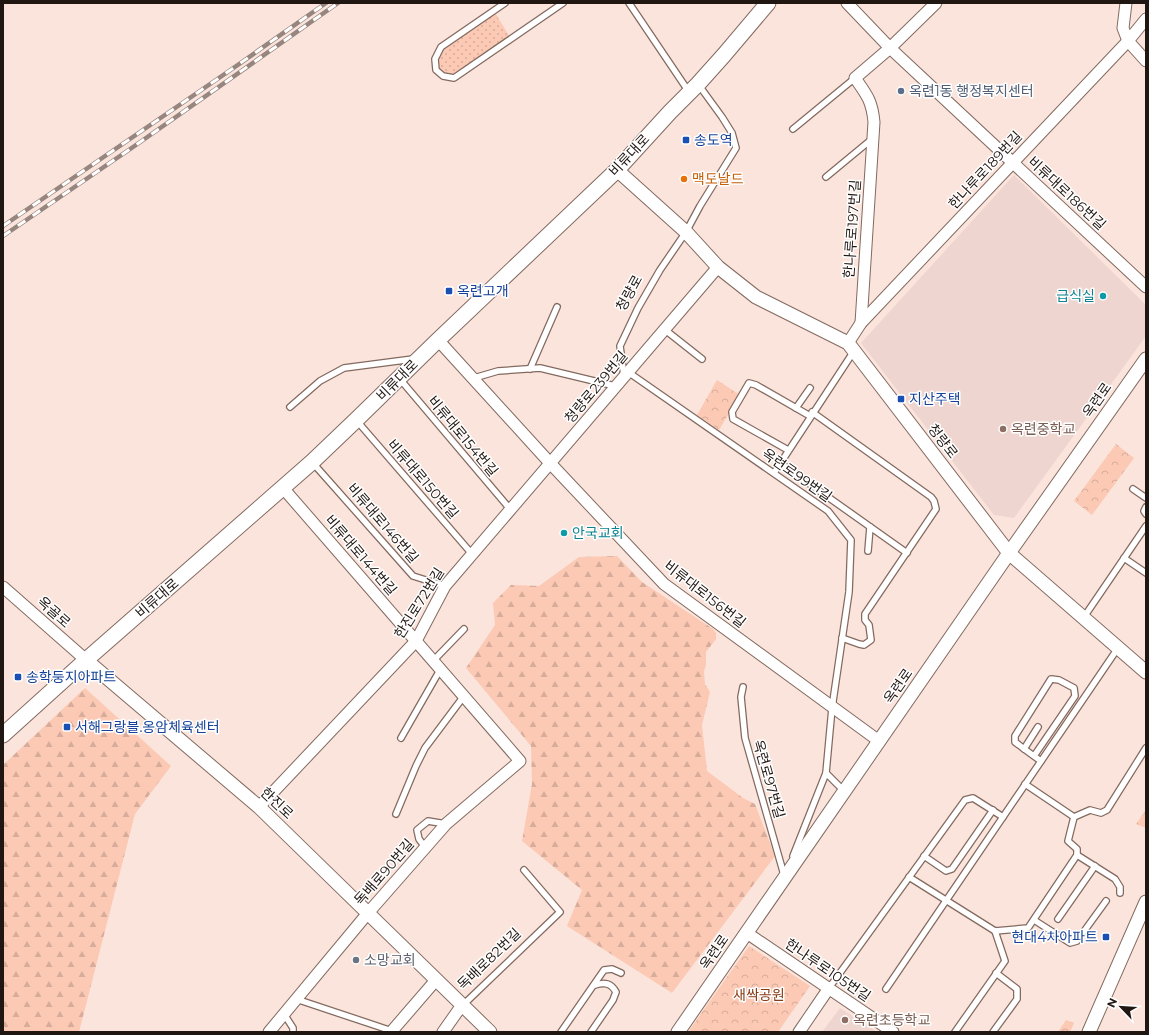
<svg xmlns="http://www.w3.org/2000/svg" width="1149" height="1035" viewBox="0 0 1149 1035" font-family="Montserrat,'Noto Sans KR',sans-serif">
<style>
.education{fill:#efd5cf}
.grass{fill:url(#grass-dots)}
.forest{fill:url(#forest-firs)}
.park{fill:url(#park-crowns)}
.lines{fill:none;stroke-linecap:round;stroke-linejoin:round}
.service-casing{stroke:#836a60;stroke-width:8}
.minor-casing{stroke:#836a60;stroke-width:13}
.tertiary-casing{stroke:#836a60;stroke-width:15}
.secondary-casing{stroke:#836a60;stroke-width:17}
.service{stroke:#fff;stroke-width:5.5}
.minor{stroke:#fff;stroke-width:11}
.tertiary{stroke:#fff;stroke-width:13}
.secondary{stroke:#fff;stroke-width:15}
.rail-casing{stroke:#97867f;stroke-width:4.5}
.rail{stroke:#fff;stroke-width:3;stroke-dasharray:9;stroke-linecap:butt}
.service-dot{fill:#5c6f8a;stroke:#fff;stroke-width:1.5}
.transit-dot{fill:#1a4fb4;stroke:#fff;stroke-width:1.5}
.food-dot{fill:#e8710a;stroke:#fff;stroke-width:1.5}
.culture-dot{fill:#0f9aa8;stroke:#fff;stroke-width:1.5}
.education-dot{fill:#8d6e63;stroke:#fff;stroke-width:1.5}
.worship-dot{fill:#6b7280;stroke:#fff;stroke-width:1.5}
.labels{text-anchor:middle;stroke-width:3;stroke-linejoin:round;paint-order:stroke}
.service-label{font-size:14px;fill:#4e5e75;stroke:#fff;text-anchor:start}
.transit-label{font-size:14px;fill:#164399;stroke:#fff;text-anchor:start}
.street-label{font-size:14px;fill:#201713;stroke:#fff}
.food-label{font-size:14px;fill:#c56008;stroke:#fff;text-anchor:start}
.culture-label{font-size:14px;fill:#0d838f;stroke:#fff;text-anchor:end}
.education-label{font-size:14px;fill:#785e54;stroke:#fff;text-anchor:start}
.worship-label{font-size:14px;fill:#5b616d;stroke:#fff;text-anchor:start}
.park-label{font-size:14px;fill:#883c16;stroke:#fff}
</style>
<defs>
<pattern id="grass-dots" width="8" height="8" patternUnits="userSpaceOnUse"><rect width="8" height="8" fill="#fbc9b4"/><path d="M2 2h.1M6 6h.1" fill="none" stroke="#d7ac9a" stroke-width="1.8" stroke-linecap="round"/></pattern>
<pattern id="forest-firs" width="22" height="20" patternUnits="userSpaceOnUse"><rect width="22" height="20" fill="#fbc9b4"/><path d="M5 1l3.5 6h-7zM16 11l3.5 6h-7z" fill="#d7ac9a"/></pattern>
<pattern id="park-crowns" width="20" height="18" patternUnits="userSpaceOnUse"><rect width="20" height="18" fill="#fbc9b4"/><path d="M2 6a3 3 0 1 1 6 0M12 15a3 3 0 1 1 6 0" fill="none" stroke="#d7ac9a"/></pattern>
</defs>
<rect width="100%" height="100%" fill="#fbe4db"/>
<!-- education -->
<g class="education">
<path d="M1014 175 1146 305V336L1014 518 994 515 861 343Z"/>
<path d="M840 1008 877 1032H822Z"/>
</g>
<!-- grass -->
<path class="grass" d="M494 11 511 39 454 78 443 76 436 70 435 59 441 47Z"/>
<!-- forest -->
<g class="forest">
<path d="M617 556 642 582 713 629 716 633V639L706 652V664L704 672 705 684 710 692 702 725 707 771 743 798 755 804 775 856 672 993 567 926 582 890 522 841 532 784 531 746 466 668 495 625 493 603 511 585 539 586 579 557Z"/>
<path d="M85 688 171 766 135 814 79 1032H3V765Z"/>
</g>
<!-- park -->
<g class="park">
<path d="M717 380 740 395 719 430 697 415Z"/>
<path d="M1116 444 1134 458 1092 515 1074 501Z"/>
<path d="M1146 810V828L1136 824Z"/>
<path d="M749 946 810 986 778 1032H688Z"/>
<path d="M1066 1020 1074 1023 1070 1032H1058Z"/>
</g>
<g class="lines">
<!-- service casing -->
<g class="service-casing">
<g id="service">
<path d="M505 3 441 47 435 59 436 70 443 76 454 78 563 3"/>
<path d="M629 3 689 92"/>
<path d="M793 129 855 78"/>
<path d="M826 177 872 139"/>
<path d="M664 329 702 359"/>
<path d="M530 369 557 307"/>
<path d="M628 372 828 511 851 540 849 592 832 708 826 773 844 791"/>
<path d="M624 376 620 346 638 308 660 270 686 232 700 206 736 148 732 133 722 117 698 84"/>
<path d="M399 378 510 509"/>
<path d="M474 378 498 371 540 368 615 386"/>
<path d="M290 407 320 381 344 368 413 359"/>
<path d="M796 408 810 388"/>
<path d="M812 412 931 497 934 501 936 509 865 614V620L869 625 871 640 864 645 859 644 842 638"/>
<path d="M357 421 472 554"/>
<path d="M788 450 733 419 732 412 749 383 756 385 810 416"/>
<path d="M312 462 413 576 445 586"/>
<path d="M780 463 907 553"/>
<path d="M774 473 854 351"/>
<path d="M1133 489 1146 498"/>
<path d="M1146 507 1144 511 1146 514"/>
<path d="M868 551 870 527"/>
<path d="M1124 558 1146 573"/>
<path d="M1084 617 1146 526"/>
<path d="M433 661 464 629"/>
<path d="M743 687 741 697 745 738 784 875"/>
<path d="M401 738 440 670"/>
<path d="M1024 749 1038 727"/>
<path d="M1034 756 1075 696 1074 688 1059 680 1051 679 1015 736V742C1023 748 1032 755 1041 761"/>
<path d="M1025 784 1074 817"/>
<path d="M396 814 416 766 425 748 464 696"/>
<path d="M425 847 419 839 417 830 428 821 446 824"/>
<path d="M1077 855 1115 879 1120 887V893"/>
<path d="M793 856 826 773"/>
<path d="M924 856 946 871 952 869 993 810"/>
<path d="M909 877 995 931"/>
<path d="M1058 919 1095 866"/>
<path d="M1034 920 1070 943 1077 941 1106 901"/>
<path d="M829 988 965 800 973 798 1003 817"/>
<path d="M886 989 1118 648"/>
<path d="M296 999 392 1031"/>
<path d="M463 1005 560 912 524 870"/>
<path d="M284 1014 293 1028V1032"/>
<path d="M561 1032 604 970 612 969 621 973"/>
<path d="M591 1032 613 1000 616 992C611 983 605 982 595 985"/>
<path d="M955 1032 1005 961 995 931 1028 928 1077 855V849L1068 841 1074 817 1090 810 1101 813 1107 810 1146 748"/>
<path d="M993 1032 1017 999V989L996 973"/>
</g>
</g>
<!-- minor casing -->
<g class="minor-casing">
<g id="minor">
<path d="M847 3 890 48 1146 287"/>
<path d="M1126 3 1123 28 1128 41 1146 61"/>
<path d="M861 323 874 122C872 101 867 95 855 78L890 48 936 3"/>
<path d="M438 340 550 463 664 584 879 741"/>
<path d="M848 343 861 323 1128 41 1146 19"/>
<path d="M3 587 86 660"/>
<path d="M259 807 416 641 445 586 718 267"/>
<path d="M747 933 893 1032"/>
<path d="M392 1031 436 980"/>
<path d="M269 1032 368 913 446 824 520 761 283 488"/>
<path d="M443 1032 462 1005"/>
<path d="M799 1032 829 988"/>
</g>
</g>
<!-- tertiary casing -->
<g class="tertiary-casing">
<g id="tertiary">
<path d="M617 170 686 232 718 267 756 297 848 343 1009 553 1146 672"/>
<path d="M86 660 259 807 490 1032"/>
<path d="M678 1032 1009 553 1146 359"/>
<path d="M1089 1032 1146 902"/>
</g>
</g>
<!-- secondary casing -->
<g class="secondary-casing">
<path id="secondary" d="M3 735 86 660 312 462 356 420 438 340 617 170 670 112 698 84 724 55 768 3"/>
</g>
<!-- service -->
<use href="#service" class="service"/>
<!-- minor -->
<use href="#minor" class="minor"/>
<!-- tertiary -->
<use href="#tertiary" class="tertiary"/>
<!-- secondary -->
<use href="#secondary" class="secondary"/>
<!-- rail casing -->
<g class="rail-casing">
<g id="rail">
<path d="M3 226 232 69 326 3"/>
<path d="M3 236 136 145 338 3"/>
</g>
</g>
<!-- rail -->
<use href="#rail" class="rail"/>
</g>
<!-- markers -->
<circle class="service-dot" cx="901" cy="91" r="4"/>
<g class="transit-dot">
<rect x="682" y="136" width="8" height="8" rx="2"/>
<rect x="445" y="287" width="8" height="8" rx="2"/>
<rect x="897" y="395" width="8" height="8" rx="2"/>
<rect x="14" y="673" width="8" height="8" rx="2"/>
<rect x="63" y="723" width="8" height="8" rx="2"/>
<rect x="1102" y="933" width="8" height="8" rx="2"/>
</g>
<circle class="food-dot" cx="684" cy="179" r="4"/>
<g class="culture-dot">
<circle cx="1103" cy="296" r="4"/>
<circle cx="564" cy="533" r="4"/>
</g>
<g class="education-dot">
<circle cx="1003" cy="429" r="4"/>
<circle cx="845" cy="1020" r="4"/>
</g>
<circle class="worship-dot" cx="356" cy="960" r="4"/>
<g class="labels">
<!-- service labels -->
<g class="service-label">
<text x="909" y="96">옥련1동 행정복지센터</text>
</g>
<!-- transit labels -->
<g class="transit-label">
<text x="694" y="145">송도역</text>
<text x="457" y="296">옥련고개</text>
<text x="909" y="404">지산주택</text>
<text x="26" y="682">송학둥지아파트</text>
<text x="75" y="732">서해그랑블.옹암체육센터</text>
<text x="1098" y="942" text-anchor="end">현대4차아파트</text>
</g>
<!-- street labels -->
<g class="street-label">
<text transform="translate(629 155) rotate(-47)" y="5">비류대로</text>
<text transform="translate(985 170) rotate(-47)" y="5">한나루로189번길</text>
<text transform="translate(1067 193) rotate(43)" y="5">비류대로186번길</text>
<text transform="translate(852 229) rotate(-86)" y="5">한나루로197번길</text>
<text transform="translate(629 293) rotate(-61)" y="5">청량로</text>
<text transform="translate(397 380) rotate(-45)" y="5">비류대로</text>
<text transform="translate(596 387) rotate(-50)" y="5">청량로239번길</text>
<text transform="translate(1097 400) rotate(-55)" y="5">옥련로</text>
<text transform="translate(463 436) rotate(50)" y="5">비류대로154번길</text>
<text transform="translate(943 441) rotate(52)" y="5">청량로</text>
<text transform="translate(797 475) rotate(35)" y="5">옥련로99번길</text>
<text transform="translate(423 479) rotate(49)" y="5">비류대로150번길</text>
<text transform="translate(383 523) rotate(49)" y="5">비류대로146번길</text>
<text transform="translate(361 555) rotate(49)" y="5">비류대로144번길</text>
<text transform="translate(705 594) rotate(38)" y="5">비류대로156번길</text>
<text transform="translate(157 598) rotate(-41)" y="5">비류대로</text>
<text transform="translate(419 603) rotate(-58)" y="5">한진로72번길</text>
<text transform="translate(54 612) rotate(41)" y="5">옥골로</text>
<text transform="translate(898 686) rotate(-55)" y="5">옥련로</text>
<text transform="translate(769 779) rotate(74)" y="5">옥련로97번길</text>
<text transform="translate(277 803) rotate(43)" y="5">한진로</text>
<text transform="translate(384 872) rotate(-49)" y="5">독배로90번길</text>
<text transform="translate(714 952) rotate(-55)" y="5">옥련로</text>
<text transform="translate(489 959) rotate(-44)" y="5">독배로82번길</text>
<text transform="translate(828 970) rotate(34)" y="5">한나루로105번길</text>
</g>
<!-- food labels -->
<g class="food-label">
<text x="692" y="184">맥도날드</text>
</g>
<!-- culture labels -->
<g class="culture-label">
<text x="1095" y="301">급식실</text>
<text x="572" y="538" text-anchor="start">안국교회</text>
</g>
<!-- education labels -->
<g class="education-label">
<text x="1011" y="434">옥련중학교</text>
<text x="853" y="1025">옥련초등학교</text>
</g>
<!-- worship labels -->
<g class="worship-label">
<text x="364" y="965">소망교회</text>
</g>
<!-- park labels -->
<g class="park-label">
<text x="759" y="1000">새싹공원</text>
</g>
</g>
<!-- border -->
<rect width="1149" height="1035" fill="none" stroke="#201713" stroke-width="8"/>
<!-- north arrow -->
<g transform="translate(1121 1007) rotate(295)" stroke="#ffffff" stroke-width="3" paint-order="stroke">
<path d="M0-3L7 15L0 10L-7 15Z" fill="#201713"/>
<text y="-6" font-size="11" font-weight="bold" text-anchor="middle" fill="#201713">N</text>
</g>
</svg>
